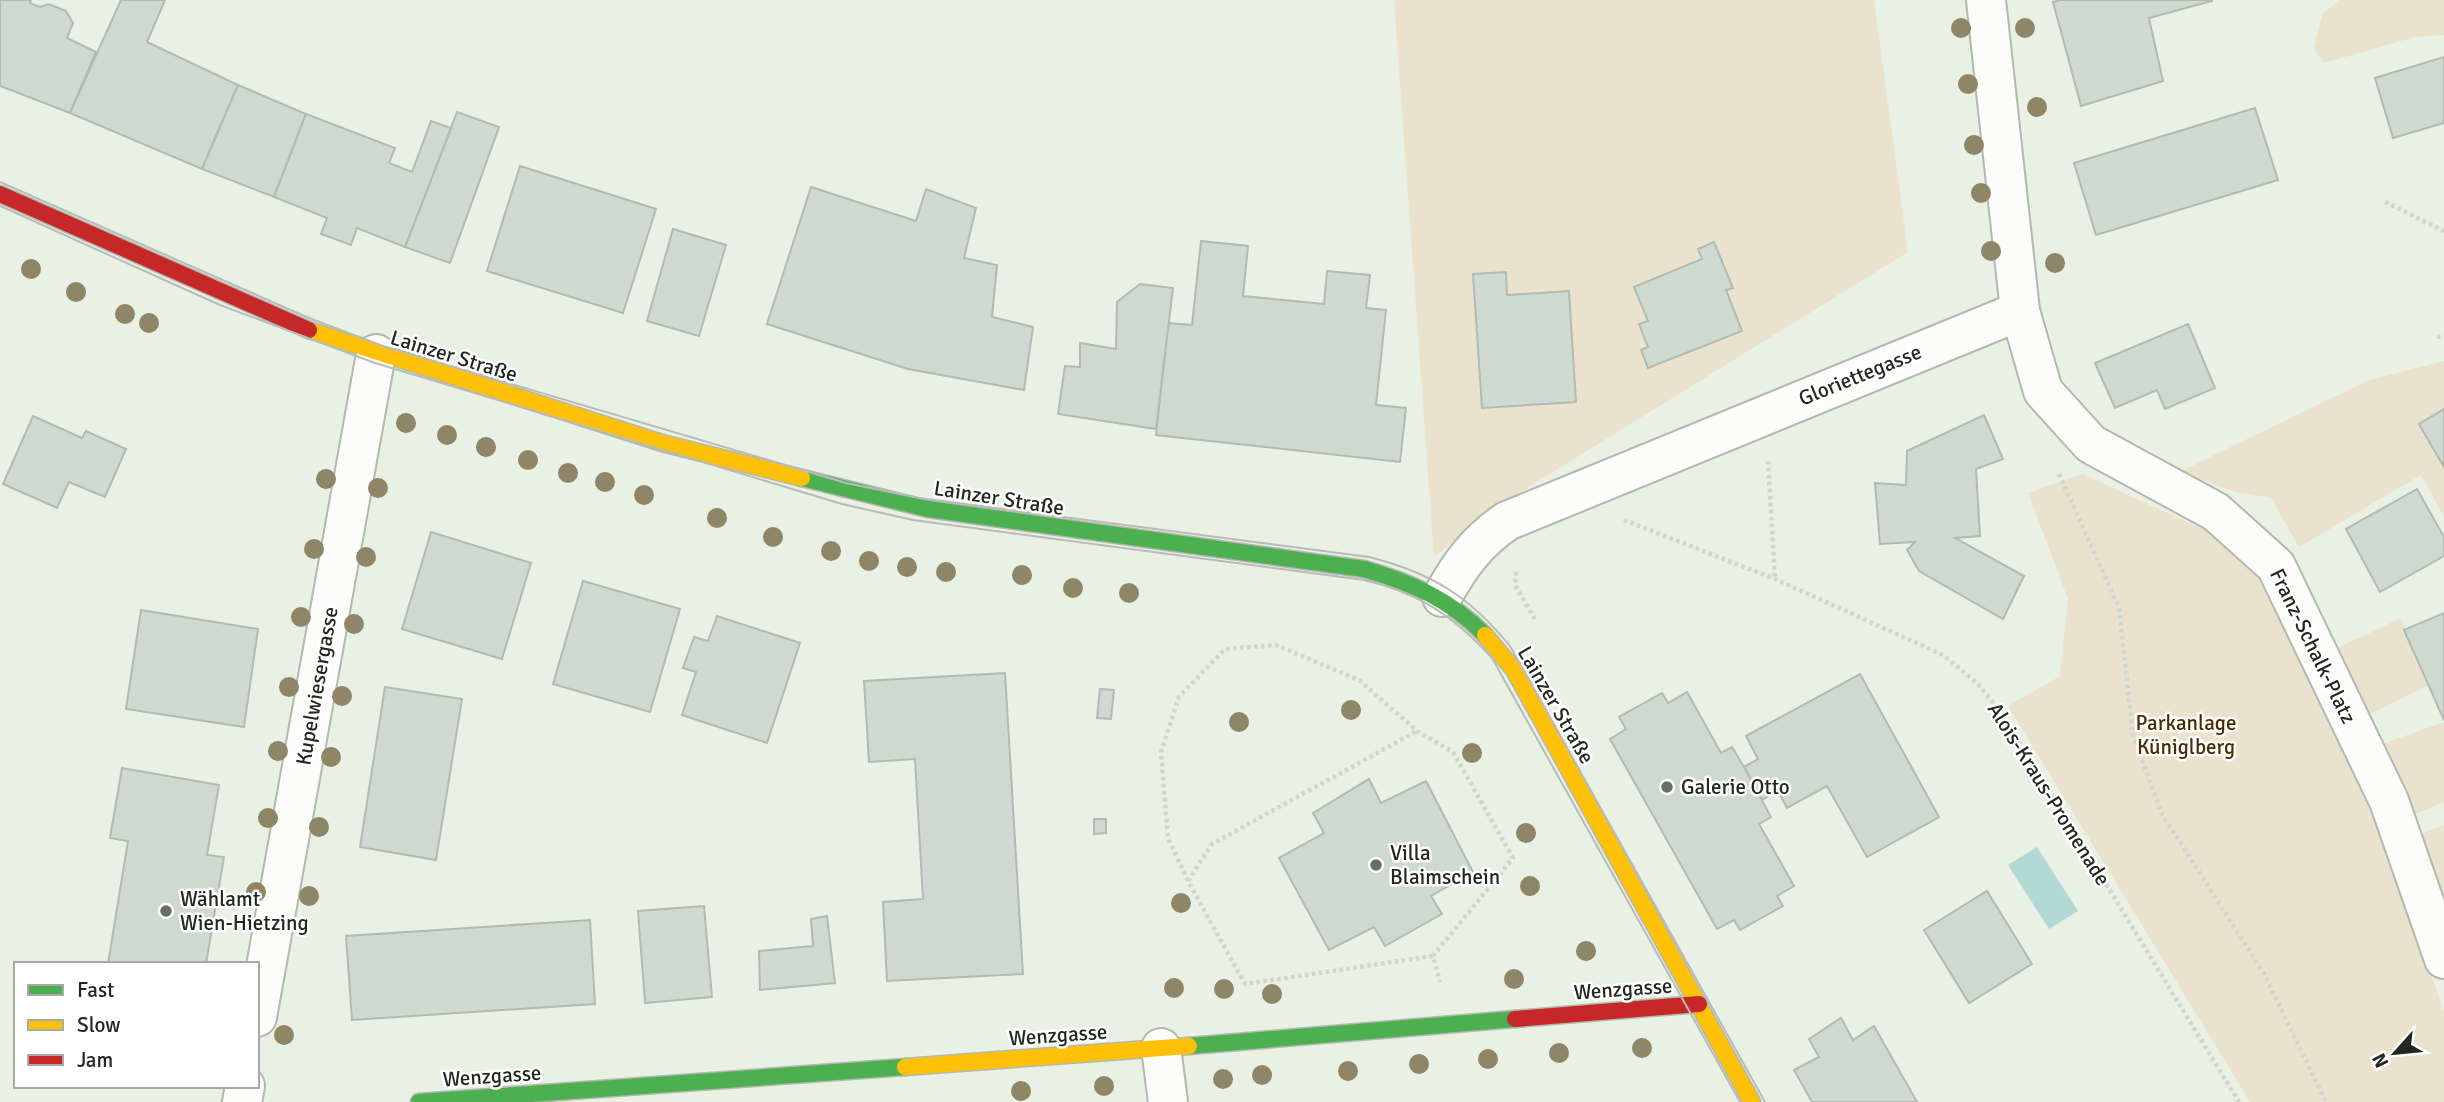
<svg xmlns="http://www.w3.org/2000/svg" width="2444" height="1102" viewBox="0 0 2444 1102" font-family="Signika,sans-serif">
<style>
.green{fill:#eae2cd}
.water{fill:#b3d9d7}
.building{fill:#ced9d0;stroke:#b1bbb3;stroke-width:2}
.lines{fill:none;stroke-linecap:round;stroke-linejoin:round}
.street-casing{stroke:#b2b9af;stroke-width:42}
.fast-casing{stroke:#b2b9af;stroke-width:19}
.slow-casing{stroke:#b2b9af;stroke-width:19}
.jam-casing{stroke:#b2b9af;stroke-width:19}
.path{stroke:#d2d4d0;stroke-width:4.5;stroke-dasharray:3.5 3.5;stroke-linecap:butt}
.street{stroke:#fcfdfb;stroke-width:38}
.fast{stroke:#4caf50;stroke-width:16}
.slow{stroke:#ffc107;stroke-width:16}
.jam{stroke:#c62828;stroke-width:16}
.tram{stroke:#b9bbb8;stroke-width:2}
.tree{fill:#8f8567}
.poi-dot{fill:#676e64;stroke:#fff;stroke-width:2.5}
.labels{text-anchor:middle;stroke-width:5;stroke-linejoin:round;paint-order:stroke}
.street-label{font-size:21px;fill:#22281f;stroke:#fff}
.park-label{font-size:21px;fill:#462c01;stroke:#fff}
.poi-label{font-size:21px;fill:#22281f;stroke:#fff;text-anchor:start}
</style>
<rect width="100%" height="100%" fill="#e8f1e4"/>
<!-- green -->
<g class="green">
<path d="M1394 0H1874L1908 252 1503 503 1434 557Z"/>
<path d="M2339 0H2444V35L2415 37 2324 63 2314 48 2322 14Z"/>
<path d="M2444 361V517L2421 475 2299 547 2271 498 2235 492 2179 472 2369 380Z"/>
<path d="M2083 474 2228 541 2261 581 2375 810 2444 1012V1102H2250L2008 706 2060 676 2068 599 2028 493Z"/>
<path d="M2401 618 2429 685 2355 721 2323 655Z"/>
<path d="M2444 722V802L2396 822 2368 749Z"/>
<path d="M2444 825V899L2429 905 2406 840Z"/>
</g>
<!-- water -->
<path class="water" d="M2037 847 2078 911 2049 929 2008 865Z"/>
<!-- building -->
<g class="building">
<path d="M0 0H31L30 3 40 7 49 4 66 11 73 23 67 38 96 52 70 113 0 86Z"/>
<path d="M121 0H165L147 42 238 85 202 169 70 113Z"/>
<path d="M2060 0H2212V1L2149 18 2163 81 2081 106 2053 2Z"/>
<path d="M2444 57V123L2393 138 2375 78Z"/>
<path d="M238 85 306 114 274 197 202 169Z"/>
<path d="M2255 108 2278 180 2096 235 2074 163Z"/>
<path d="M457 112 499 127 450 263 405 247Z"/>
<path d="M306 114 395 148 389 163 412 172 431 121 451 128 405 247 357 228 351 245 321 234 327 218 274 197Z"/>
<path d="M520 166 656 209 623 313 487 271Z"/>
<path d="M811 187 916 221 926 189 976 208 964 258 997 265 992 317 1033 327 1024 390 908 369 767 324Z"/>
<path d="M673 229 726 245 699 336 647 321Z"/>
<path d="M1201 241 1248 246 1243 296 1324 304 1327 271 1370 275 1366 308 1386 310 1376 405 1406 408 1400 462 1156 435 1168 323 1192 325Z"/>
<path d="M1714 242 1733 288 1726 290 1742 331 1648 368 1641 350 1648 347 1639 324 1648 321 1634 287 1702 259 1698 249Z"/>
<path d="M1506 272 1507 295 1569 291 1576 402 1482 408 1473 274Z"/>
<path d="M1140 284 1173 288 1156 429 1058 414 1065 366 1080 367V343L1116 349 1117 302Z"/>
<path d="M2188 324 2215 388 2165 409 2157 390 2115 408 2095 363Z"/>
<path d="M2444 409V467L2419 424Z"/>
<path d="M1984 415 2003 459 1976 469 1980 536 1955 538 2024 576 2003 619 1919 571 1907 550 1915 542 1880 544 1875 483 1906 485 1907 451Z"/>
<path d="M33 416 82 438 86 431 126 449 105 497 69 482 57 508 3 484Z"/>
<path d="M2417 489 2444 537V556L2380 592 2346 529Z"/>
<path d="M431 532 531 563 502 659 402 629Z"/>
<path d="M583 581 680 609 650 712 553 684Z"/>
<path d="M141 610 258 629 244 727 126 709Z"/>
<path d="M2444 613V720L2404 630Z"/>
<path d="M717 616 800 643 767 743 682 715 696 672 683 668 694 637 708 641Z"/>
<path d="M1005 673 1023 974 887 981 883 902 923 899 915 759 869 762 864 681Z"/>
<path d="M1860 674 1939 817 1867 857 1827 786 1787 808 1778 791 1762 800 1744 767 1758 759 1746 736Z"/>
<path d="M385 687 462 699 436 860 360 847Z"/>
<path d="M1100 689 1114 690 1111 719 1097 718Z"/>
<path d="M1687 692 1721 753 1732 747 1744 767 1771 817 1759 824 1794 886 1777 896 1783 906 1740 930 1734 920 1717 929 1610 739 1626 729 1619 717 1662 693 1668 703Z"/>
<path d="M122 768 219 785 207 855 224 857 206 964H108L128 841 110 838Z"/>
<path d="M1369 779 1381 803 1426 781 1473 872 1431 896 1442 914 1385 946 1374 927 1329 950 1279 858 1324 833 1313 813Z"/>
<path d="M1094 819H1106V833L1094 834Z"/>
<path d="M1987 891 2032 964 1969 1003 1924 930Z"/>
<path d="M704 906 712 997 645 1003 638 911Z"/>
<path d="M827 916 835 983 760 990 759 951 813 946 811 919Z"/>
<path d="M590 920 595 1004 352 1020 346 936Z"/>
<path d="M1841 1018 1853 1040 1874 1026 1917 1102H1812L1794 1070 1819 1057 1809 1039Z"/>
</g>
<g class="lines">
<!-- street casing -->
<g class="street-casing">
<g id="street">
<path d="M1986 0 2020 311 2043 391 2091 444 2216 512 2276 566 2389 801 2444 959"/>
<path d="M1442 597C1460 565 1476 542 1507 521L2020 311"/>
<path d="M257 1017 376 354"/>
<path d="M1161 1048 1168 1102"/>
<path d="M242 1102 245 1086"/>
</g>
</g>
<!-- fast casing -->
<g class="fast-casing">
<g id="fast">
<path d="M802 478 928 509 1364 569C1410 582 1451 600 1485 635"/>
<path d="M1189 1046 1515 1019"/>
<path d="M419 1102 905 1067"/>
</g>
</g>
<!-- slow casing -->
<g class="slow-casing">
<g id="slow">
<path d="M309 330 662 443 802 478"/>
<path d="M1485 635 1514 670 1752 1102"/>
<path d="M905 1067 1189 1046"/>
</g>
</g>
<!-- jam casing -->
<g class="jam-casing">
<g id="jam">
<path d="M0 194 309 330"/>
<path d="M1515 1019 1699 1004"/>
</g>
</g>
<!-- path -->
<g class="path">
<path d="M2385 202 2444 231"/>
<path d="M2437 337 2444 336"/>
<path d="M1768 461 1775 579"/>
<path d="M2059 474 2119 608 2133 735 2162 814 2264 974 2326 1102"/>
<path d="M1624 520 1775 579 1943 655 1977 683 2001 712 2239 1102"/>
<path d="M1516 572 1515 585 1536 621"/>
<path d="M1188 881 1212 844 1417 731"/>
<path d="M1433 956 1245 984 1188 881 1168 838 1161 752 1179 697 1225 649 1276 645 1359 680 1417 731 1453 752 1513 858 1433 956 1440 982"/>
</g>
<!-- street -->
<use href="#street" class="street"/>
<!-- fast -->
<use href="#fast" class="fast"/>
<!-- slow -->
<use href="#slow" class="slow"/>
<!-- jam -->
<use href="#jam" class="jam"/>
<!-- tram -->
<g class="tram">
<path d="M0 182 309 318 383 346 846 483 919 498 1369 557C1432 573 1469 596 1510 646L1765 1102"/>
<path d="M0 206 220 305 375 363 842 504 913 520 1364 580C1418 592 1455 617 1492 658L1740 1102"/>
</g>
</g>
<!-- trees -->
<g class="tree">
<circle cx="1961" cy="28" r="10"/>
<circle cx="2025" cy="28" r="10"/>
<circle cx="1968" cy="84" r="10"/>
<circle cx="2037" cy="107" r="10"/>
<circle cx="1974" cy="145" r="10"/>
<circle cx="1981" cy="193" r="10"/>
<circle cx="1991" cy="251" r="10"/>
<circle cx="2055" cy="263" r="10"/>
<circle cx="31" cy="269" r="10"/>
<circle cx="76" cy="292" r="10"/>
<circle cx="125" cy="314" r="10"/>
<circle cx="149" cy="323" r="10"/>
<circle cx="406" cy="423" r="10"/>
<circle cx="447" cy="435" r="10"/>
<circle cx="486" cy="447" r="10"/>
<circle cx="528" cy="460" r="10"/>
<circle cx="568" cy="473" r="10"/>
<circle cx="326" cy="479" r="10"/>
<circle cx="605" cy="482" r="10"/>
<circle cx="378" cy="488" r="10"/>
<circle cx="644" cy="495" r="10"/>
<circle cx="717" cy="518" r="10"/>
<circle cx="773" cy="537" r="10"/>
<circle cx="314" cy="549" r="10"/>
<circle cx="831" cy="551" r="10"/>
<circle cx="366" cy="557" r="10"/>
<circle cx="869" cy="561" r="10"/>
<circle cx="907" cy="567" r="10"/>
<circle cx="946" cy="572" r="10"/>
<circle cx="1022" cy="575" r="10"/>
<circle cx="1073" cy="588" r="10"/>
<circle cx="1129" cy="593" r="10"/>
<circle cx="301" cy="617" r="10"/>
<circle cx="354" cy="624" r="10"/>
<circle cx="289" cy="687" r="10"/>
<circle cx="342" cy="696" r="10"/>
<circle cx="1351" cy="710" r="10"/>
<circle cx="1239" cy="722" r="10"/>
<circle cx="278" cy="751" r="10"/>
<circle cx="1472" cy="753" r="10"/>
<circle cx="331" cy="757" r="10"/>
<circle cx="268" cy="818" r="10"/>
<circle cx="319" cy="827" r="10"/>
<circle cx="1526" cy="833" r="10"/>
<circle cx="1530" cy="886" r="10"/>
<circle cx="256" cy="892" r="10"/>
<circle cx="309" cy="896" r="10"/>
<circle cx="1181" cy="903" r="10"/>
<circle cx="1586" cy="951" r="10"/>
<circle cx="1514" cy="979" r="10"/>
<circle cx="1174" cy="988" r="10"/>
<circle cx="1224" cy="989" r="10"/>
<circle cx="1272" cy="994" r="10"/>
<circle cx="284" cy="1035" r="10"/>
<circle cx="1642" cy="1048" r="10"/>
<circle cx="1559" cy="1053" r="10"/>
<circle cx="1488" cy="1059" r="10"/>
<circle cx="1419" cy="1064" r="10"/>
<circle cx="1348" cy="1071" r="10"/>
<circle cx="1262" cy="1075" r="10"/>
<circle cx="1223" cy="1079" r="10"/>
<circle cx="1104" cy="1086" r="10"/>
<circle cx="1021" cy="1091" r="10"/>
</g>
<!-- markers -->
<g class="poi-dot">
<circle cx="1667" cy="787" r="7"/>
<circle cx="1376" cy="865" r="7"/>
<circle cx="166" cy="911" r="7"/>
</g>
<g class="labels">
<!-- street labels -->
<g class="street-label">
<text transform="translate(454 356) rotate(17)" y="7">Lainzer Straße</text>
<text transform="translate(1860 375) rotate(-22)" y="7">Gloriettegasse</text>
<text transform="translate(999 498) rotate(9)" y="7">Lainzer Straße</text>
<text transform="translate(2313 646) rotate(64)" y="7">Franz-Schalk-Platz</text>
<text transform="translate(317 686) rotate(-80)" y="7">Kupelwiesergasse</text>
<text transform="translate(1556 705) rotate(60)" y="7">Lainzer Straße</text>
<text transform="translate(2049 794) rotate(58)" y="7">Alois-Kraus-Promenade</text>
<text transform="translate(1623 989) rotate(-4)" y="7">Wenzgasse</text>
<text transform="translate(1058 1035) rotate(-4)" y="7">Wenzgasse</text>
<text transform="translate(492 1076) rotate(-4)" y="7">Wenzgasse</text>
</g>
<!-- park labels -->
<g class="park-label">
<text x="2186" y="730">Parkanlage<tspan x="2186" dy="24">Küniglberg</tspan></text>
</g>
<!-- poi labels -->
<g class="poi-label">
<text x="1681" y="794">Galerie Otto</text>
<text x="1390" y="860">Villa<tspan x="1390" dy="24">Blaimschein</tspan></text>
<text x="180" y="906">Wählamt<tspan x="180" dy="24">Wien-Hietzing</tspan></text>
</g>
</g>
<!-- legend -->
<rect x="14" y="962" width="245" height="126" fill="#ffffff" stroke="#a7a9a5" stroke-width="2"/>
<rect x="28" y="985" width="35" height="10" fill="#4caf50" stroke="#a7a9a5" stroke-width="2"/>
<text x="77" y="997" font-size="21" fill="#22281f">Fast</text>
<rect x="28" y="1020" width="35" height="10" fill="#ffc107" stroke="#a7a9a5" stroke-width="2"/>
<text x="77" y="1032" font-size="21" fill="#22281f">Slow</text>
<rect x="28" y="1055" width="35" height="10" fill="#c62828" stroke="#a7a9a5" stroke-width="2"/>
<text x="77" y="1067" font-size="21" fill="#22281f">Jam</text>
<!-- north arrow -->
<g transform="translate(2395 1053) rotate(243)" stroke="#ffffff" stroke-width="5" paint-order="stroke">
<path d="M0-5L12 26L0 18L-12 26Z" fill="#22281f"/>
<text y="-10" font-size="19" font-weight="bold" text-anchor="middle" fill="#22281f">N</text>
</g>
</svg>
